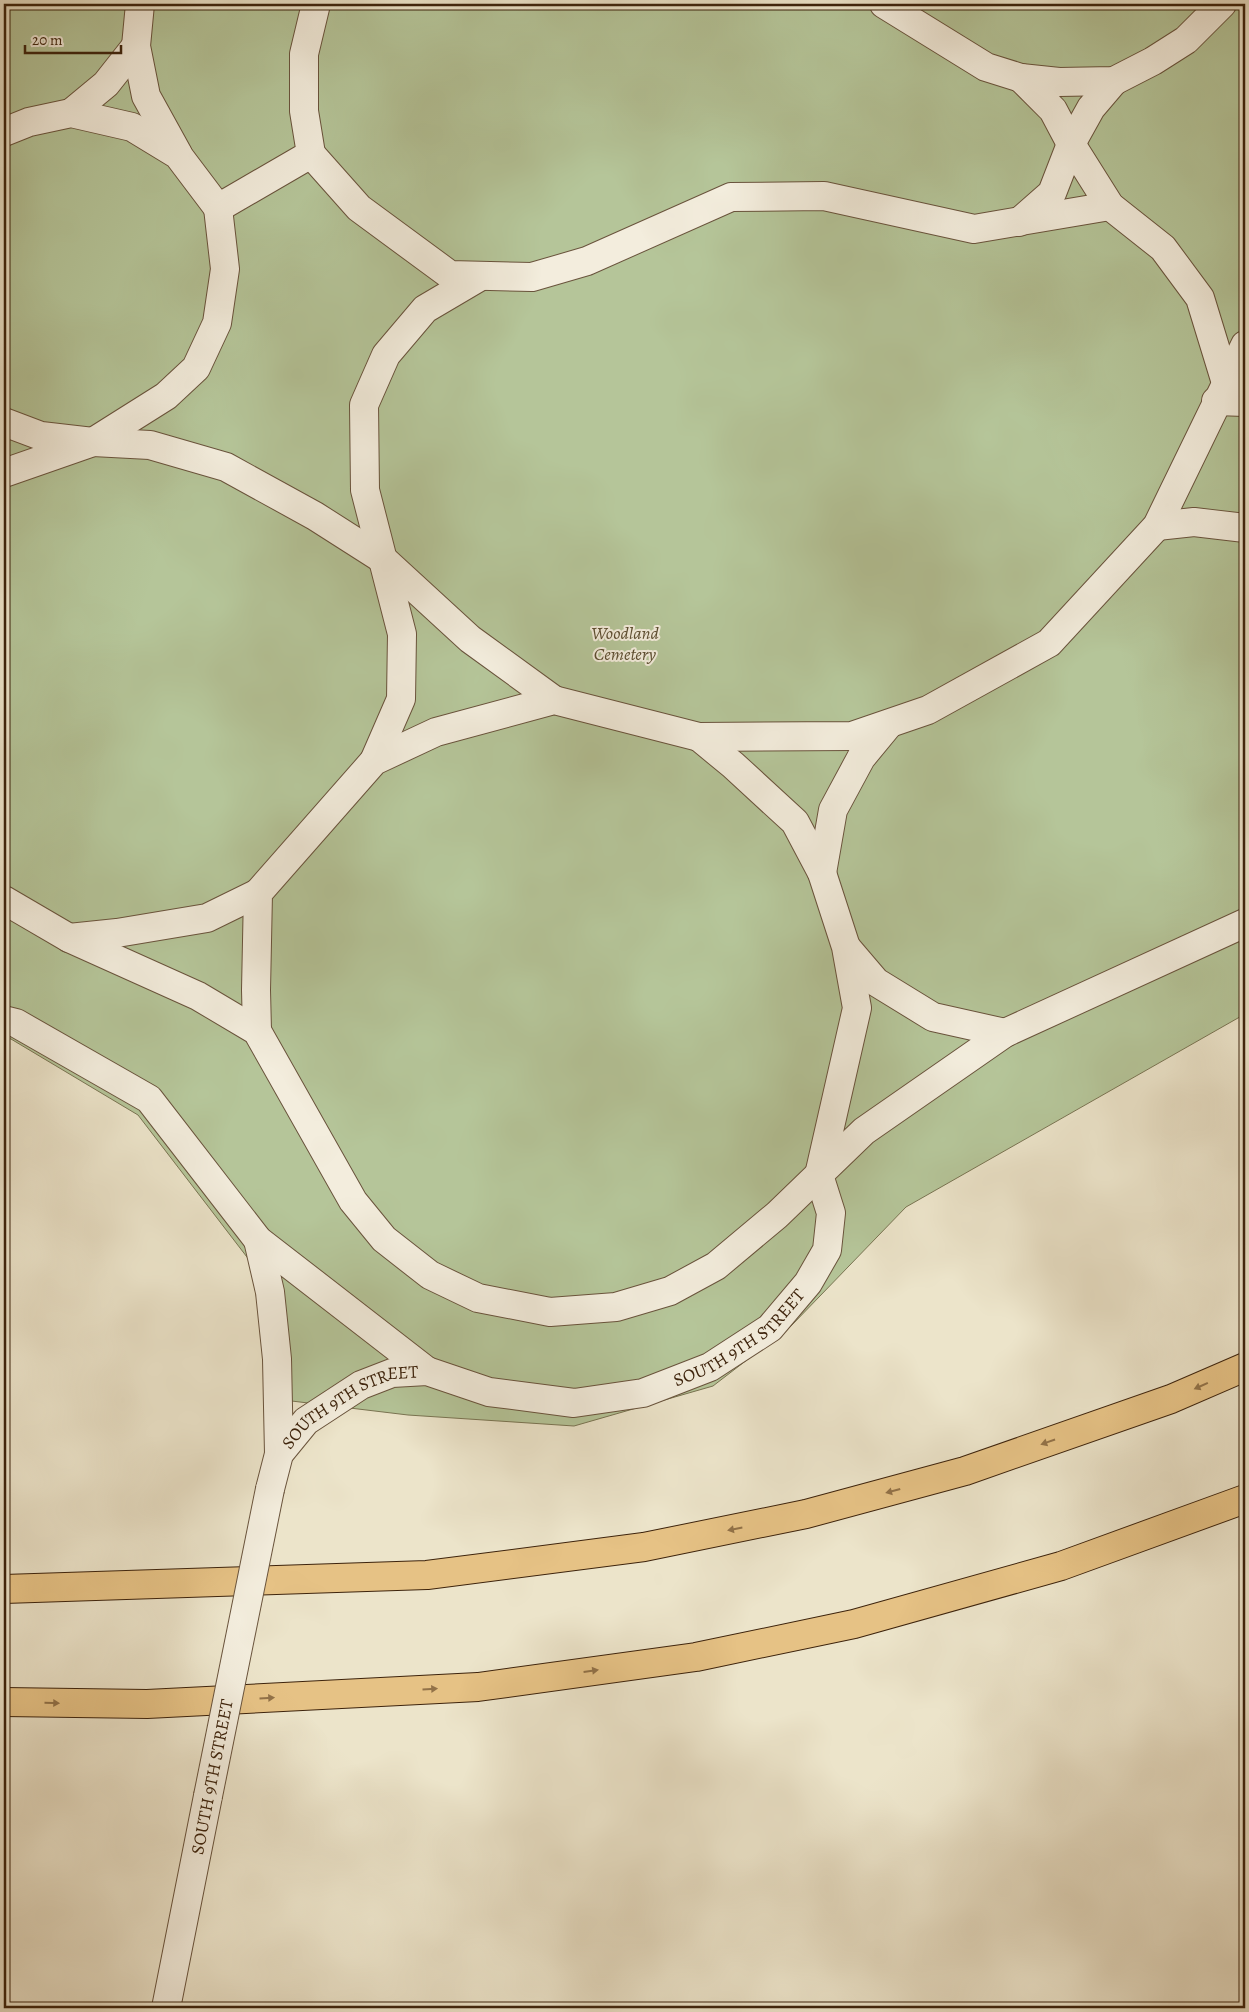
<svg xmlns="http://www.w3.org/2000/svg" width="1249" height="2012" viewBox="0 0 1249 2012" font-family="Alegreya,serif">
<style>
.green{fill:#b5c599;stroke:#797452}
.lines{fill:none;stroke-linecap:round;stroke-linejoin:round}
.minor-casing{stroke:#69533c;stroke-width:30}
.highway-casing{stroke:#3d230c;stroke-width:30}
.minor{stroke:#f3eddd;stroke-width:28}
.highway{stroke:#e6c285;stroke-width:28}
.minor-bridge-casing{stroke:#69533c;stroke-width:30;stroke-linecap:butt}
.minor-bridge{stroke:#f3eddd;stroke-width:28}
.oneway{fill:#927248}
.labels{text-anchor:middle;stroke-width:4;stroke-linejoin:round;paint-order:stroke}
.park-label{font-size:18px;font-style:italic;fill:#5b4c2f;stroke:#f3eddd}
.street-label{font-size:18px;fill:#3d230c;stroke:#f3eddd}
</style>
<rect width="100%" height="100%" fill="#ece4ca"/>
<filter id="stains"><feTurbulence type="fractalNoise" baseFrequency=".004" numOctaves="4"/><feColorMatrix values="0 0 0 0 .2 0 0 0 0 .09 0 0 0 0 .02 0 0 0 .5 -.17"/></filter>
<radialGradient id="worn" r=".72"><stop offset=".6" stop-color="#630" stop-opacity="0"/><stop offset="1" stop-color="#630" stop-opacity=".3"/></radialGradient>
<!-- green -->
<path class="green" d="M4 4H1245V1014L906 1207 791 1326 713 1386 574 1426 408 1415 275 1399 250 1261 138 1115 11 1039 4 1038Z"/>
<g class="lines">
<!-- minor casing -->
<g class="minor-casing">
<g id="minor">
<path d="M140 4 136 46 146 96 178 154"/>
<path d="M884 4 986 67 1021 78 1059 82 1114 81 1153 61 1186 40 1222 4"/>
<path d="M1021 78 1053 110 1071 144 1110 206 1163 248 1200 298 1226 383"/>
<path d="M71 113 106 84 136 46"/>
<path d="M4 132 29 122 71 113 132 127 178 155 218 208"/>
<path d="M311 154 359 208 450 275 532 277 587 261 731 197 824 196 974 229 1110 206"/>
<path d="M1019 222 1052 193 1071 144 1091 108 1114 81"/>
<path d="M1216 401 1245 402"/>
<path d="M4 422 41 436 93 442 150 445 226 467 315 516 384 560 470 639 554 700"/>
<path d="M4 473 93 442 166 396 196 368 217 323 225 269 218 208 311 154 304 111V54L316 4"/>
<path d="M1157 526 1194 522 1245 528"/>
<path d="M374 761 401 699 402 634 365 490 364 405 386 355 425 309 481 276"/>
<path d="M822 873 833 810 861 758 889 724"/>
<path d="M4 900 69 938 198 996 257 1031 353 1201 384 1239 430 1275 478 1298 550 1312 616 1307 670 1291 716 1266 777 1215 864 1131 1005 1033 1245 923"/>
<path d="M69 938 117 933 207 918 258 893"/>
<path d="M847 948 876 982 933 1017 1005 1033"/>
<path d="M4 1020 16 1023 149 1099 258 1240 427 1371"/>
<path d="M257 1031 256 990 258 893 374 761 436 732 554 700 699 737 852 736 928 710 1049 643 1157 526 1245 345"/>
<path d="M258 1240 270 1292 277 1359 279 1454"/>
<path id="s1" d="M270 1489 279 1454 306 1421 361 1385 392 1373 427 1371 489 1392 574 1403 643 1393 710 1367 770 1328 808 1283 827 1250 831 1213 819 1175 857 1008 846 947 822 873 795 822 733 765 699 737"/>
<path d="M166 2008 208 1796"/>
</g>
</g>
<!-- highway casing -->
<g class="highway-casing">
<g id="highway">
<path d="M4 1589 427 1575 644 1547 806 1514 965 1471 1171 1399 1245 1367"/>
<path d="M4 1702 147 1704 478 1687 696 1657 854 1624 1061 1566 1245 1499"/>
</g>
</g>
<!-- minor -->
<use href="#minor" class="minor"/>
<!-- highway -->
<use href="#highway" class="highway"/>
<!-- minor-bridge casing -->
<g class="minor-bridge-casing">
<path id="minor-bridge" d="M208 1796 270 1489"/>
</g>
<!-- minor-bridge -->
<use href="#minor-bridge" class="minor-bridge"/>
</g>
<!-- one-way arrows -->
<defs><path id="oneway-solid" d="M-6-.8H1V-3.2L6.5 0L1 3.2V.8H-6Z" transform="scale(1.25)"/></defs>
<g class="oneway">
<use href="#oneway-solid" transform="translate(1201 1386) rotate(156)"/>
<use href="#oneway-solid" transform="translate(1048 1442) rotate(161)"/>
<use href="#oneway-solid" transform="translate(893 1491) rotate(165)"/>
<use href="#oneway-solid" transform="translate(735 1529) rotate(169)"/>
<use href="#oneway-solid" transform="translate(591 1671) rotate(-8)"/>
<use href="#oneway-solid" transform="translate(430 1689) rotate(-3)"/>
<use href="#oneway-solid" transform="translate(267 1698) rotate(-3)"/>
<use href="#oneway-solid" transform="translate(52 1703) rotate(1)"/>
</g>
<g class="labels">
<!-- park labels -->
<g class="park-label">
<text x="625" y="639">Woodland<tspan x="625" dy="21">Cemetery</tspan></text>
</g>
<!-- street labels -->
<g class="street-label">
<text dy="6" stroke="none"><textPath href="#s1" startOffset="546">SOUTH 9TH STREET</textPath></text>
<text dy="6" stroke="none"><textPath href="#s1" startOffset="125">SOUTH 9TH STREET</textPath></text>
<text transform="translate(212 1777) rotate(-79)" y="6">SOUTH 9TH STREET</text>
</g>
</g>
<!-- margin -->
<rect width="1249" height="2012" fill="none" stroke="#ece4ca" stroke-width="20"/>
<rect x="5" y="5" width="1239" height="2002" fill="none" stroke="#3d230c" stroke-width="2.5"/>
<rect x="10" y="10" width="1229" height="1992" fill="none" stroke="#3d230c"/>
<!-- scale -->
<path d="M25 45v8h96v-8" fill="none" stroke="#3d230c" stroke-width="2.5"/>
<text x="32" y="45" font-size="15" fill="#3d230c" stroke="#f3eddd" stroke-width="4" paint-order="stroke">20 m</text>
<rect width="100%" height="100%" filter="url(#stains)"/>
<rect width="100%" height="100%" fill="url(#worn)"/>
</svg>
